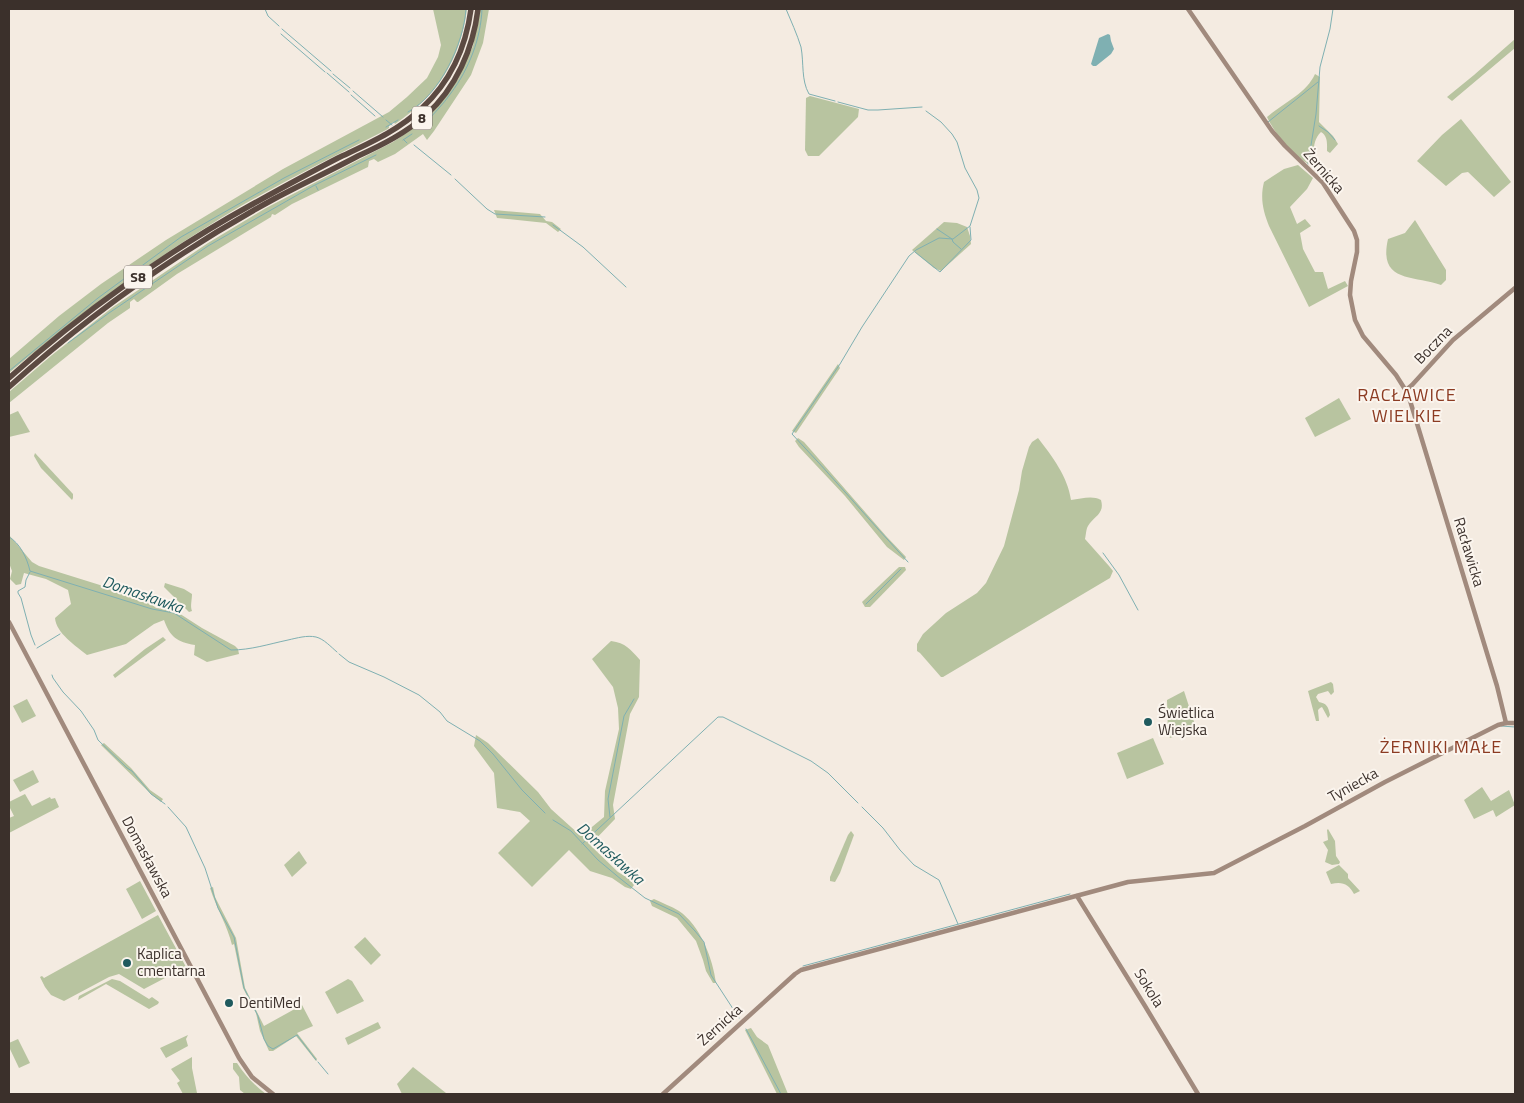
<svg xmlns="http://www.w3.org/2000/svg" width="1524" height="1103" viewBox="0 0 1524 1103" font-family="'Titillium Web',sans-serif">
<style>
.green{fill:#b8c4a0}
.water{fill:#7fb0b2}
.lines{fill:none;stroke-linecap:round;stroke-linejoin:round}
.stream{stroke:#7fb0b2;stroke-width:1}
.secondary{stroke:#a18a7d;stroke-width:4.5}
.highway{stroke:#5c4a42;stroke-width:5.5}
.poi-dot{fill:#1f5a5e;stroke:#fbf5ee;stroke-width:2}
.labels{text-anchor:middle;stroke-width:4;stroke-linejoin:round;paint-order:stroke}
.shield{fill:#fbf5ee;stroke:#756b66;stroke-width:1}
.shield-label{font-size:14px;font-weight:bold;fill:#3b302b}
.street-label{font-size:15px;fill:#3b302b;stroke:#fbf5ee}
.poi-label{font-size:15px;fill:#3b302b;stroke:#fbf5ee;text-anchor:start}
.water-label{font-size:16px;font-style:italic;fill:#1f5a5e;stroke:#fbf5ee}
.quarter-label{font-size:18px;letter-spacing:1px;fill:#8c3b22;stroke:#fbf5ee}
</style>
<rect width="100%" height="100%" fill="#f4ebe1"/>
<!-- green -->
<g class="green">
<path d="M433 9H467C460 60 438 95 395 124L394 122 392 123 391 125 389 126V128L386 130C337 155 288 179 241 206 158 255 82 312 9 373V359L59 316 101 284 166 240 283 169 389 112 407 97 427 78 438 57 441 45Z"/>
<path d="M480 9H489L483 43 471 75 434 131 427 140 423 134 395 154 378 162 374 159 369 161 368 167 292 204 275 215 272 214 271 217 177 274 138 302H137L134 299 130 302V308L108 323 9 403V392L52 355 113 307 208 243 266 208 393 142 414 128 428 117 458 79 473 46Z"/>
<path d="M1515 39V48L1452 101 1447 97 1474 75Z"/>
<path d="M1315 74 1320 77 1319 122 1333 136 1338 144 1330 153 1327 151C1327 144 1328 136 1321 132 1312 141 1314 151 1314 163L1310 165C1292 155 1276 136 1267 117 1283 103 1306 94 1315 74Z"/>
<path d="M810 96 859 109 858 117 819 156H808L805 150 806 98Z"/>
<path d="M1461 119 1511 182 1494 197 1468 172 1462 173 1446 186 1417 161 1442 135Z"/>
<path d="M1298 165 1313 178 1307 189 1290 207 1297 224 1305 219 1311 226 1300 233 1303 249 1315 272H1323L1328 289 1345 281 1348 286 1309 307 1269 226C1263 211 1260 198 1264 182L1284 169Z"/>
<path d="M494 210 540 214 546 221 552 222 561 229 558 232 546 223 497 218Z"/>
<path d="M1415 220 1446 270V280L1441 285C1413 275 1378 283 1388 239L1405 233Z"/>
<path d="M944 222 957 223 967 227 970 236 971 244 941 271 934 268 912 250Z"/>
<path d="M838 364 840 368 796 433 792 431Z"/>
<path d="M1339 398 1351 419 1315 437 1305 418Z"/>
<path d="M18 411 30 432 9 437V415Z"/>
<path d="M798 438 804 442 886 536 906 557 904 560 887 547 845 496 799 447 795 441Z"/>
<path d="M1038 438C1052 456 1068 477 1071 500 1081 499 1092 495 1101 500 1105 514 1094 516 1088 526 1086 529 1086 535 1085 539L1109 566 1113 571 1110 578 943 677H941L920 653 917 651V644L923 634 946 613 977 593 986 583 1004 546 1019 490 1022 471 1029 447 1032 442Z"/>
<path d="M35 453 73 494V498L72 500 41 468 34 456Z"/>
<path d="M9 535 32 562 39 566 148 600 156 608 174 610 202 628 235 646 238 649 239 654 207 662 194 655 195 645C177 642 170 637 164 620L154 624 126 644 87 655C76 646 56 633 55 618L71 604 68 590 46 579 24 573 21 584 16 585 10 579 12 571 9 563Z"/>
<path d="M899 567H905L906 570 870 607H865L862 602Z"/>
<path d="M165 583 184 589 192 594C192 600 190 606 192 611L189 612 164 587Z"/>
<path d="M163 637 166 640 115 678 113 675 145 649Z"/>
<path d="M611 641C626 643 630 649 640 660L639 697 630 714 613 805 615 819 590 845 618 872 633 881 634 885 631 889 625 887 612 878 590 871 569 850 532 887 498 853 530 821 520 812 497 808 494 773 474 746 476 735 488 743 538 792 551 809 581 836 604 817 605 791 619 729 618 708 613 687 592 659Z"/>
<path d="M1331 682 1333 684 1334 692 1331 695 1328 691 1318 694 1316 697 1319 702C1327 704 1328 706 1330 715L1328 718 1322 707 1320 708 1318 710 1319 721H1316L1308 691Z"/>
<path d="M1184 691 1196 728 1170 738 1168 734 1167 700Z"/>
<path d="M27 699 36 716 22 723 13 706Z"/>
<path d="M1153 738 1164 764 1127 779 1117 753Z"/>
<path d="M104 743 131 768 150 790 163 799 161 802 151 794 101 745Z"/>
<path d="M33 770 39 782 20 792 13 780Z"/>
<path d="M1482 787 1491 801 1509 790 1515 805 1496 817 1493 810 1474 819 1464 800Z"/>
<path d="M25 794 32 806 50 797 51 799 55 798 59 807 9 833V818L14 816 9 806V802Z"/>
<path d="M1328 829 1335 841 1336 856 1340 862 1339 864 1332 865 1325 862 1328 850 1323 842 1328 840 1327 830Z"/>
<path d="M851 831 854 835 840 873 835 882 830 881V877L848 835Z"/>
<path d="M299 851 307 863 292 877 284 865Z"/>
<path d="M1339 865 1348 874V878L1360 891 1354 894C1349 884 1342 881 1331 884L1326 872Z"/>
<path d="M140 881 156 911 142 919 126 889Z"/>
<path d="M213 887 215 897 236 938 245 988 264 1026 302 1005 313 1026 297 1033 317 1059 316 1061 296 1036 273 1051H269L260 1031 256 1013 243 988 234 944 232 945C228 927 216 907 210 888Z"/>
<path d="M654 899C662 903 671 906 679 911 700 925 713 959 716 983H713L706 971 703 960 696 941 677 918 652 906 650 901Z"/>
<path d="M158 915 186 967 144 989 119 974 109 977 64 1001 51 995 45 987 40 977 42 976 44 978Z"/>
<path d="M365 937 381 955 371 965 354 947Z"/>
<path d="M112 979 120 981 149 999 152 997 159 1002 158 1004 149 1009 106 984 78 1000 79 996Z"/>
<path d="M348 979 352 981 364 1001 337 1014 325 992Z"/>
<path d="M378 1022 381 1028 348 1045 345 1038Z"/>
<path d="M751 1028 757 1037 768 1045 788 1094H777L745 1030Z"/>
<path d="M188 1035 186 1039 188 1046 166 1058 160 1048Z"/>
<path d="M18 1039 30 1063 19 1068 9 1047V1043Z"/>
<path d="M192 1057V1068L197 1093 183 1094 177 1083 180 1081 171 1069Z"/>
<path d="M233 1063H237C245 1075 254 1085 266 1094H245L240 1090 239 1077 233 1069Z"/>
<path d="M413 1067 446 1093 447 1094H402L397 1084Z"/>
</g>
<!-- water -->
<path class="water" d="M1108 34 1110 35 1111 41 1114 49 1111 54 1096 66H1093L1091 64 1099 38Z"/>
<g class="lines">
<!-- stream -->
<g class="stream">
<path d="M265 9 268 16 279 26"/>
<path d="M786 9C791 21 797 34 801 47 804 63 801 80 809 94L835 101"/>
<path d="M282 29 331 71"/>
<path d="M281 34 325 72"/>
<path d="M327 73 349 92"/>
<path d="M333 74 350 88"/>
<path d="M353 91 383 117"/>
<path d="M351 95 375 116"/>
<path d="M838 102 868 110H878L922 107"/>
<path d="M408 112C440 95 464 43 466 9"/>
<path d="M386 120 392 125"/>
<path d="M1268 122 1318 82"/>
<path d="M423 126C432 115 443 105 451 93 469 69 481 38 482 9"/>
<path d="M1319 126 1328 132 1335 140"/>
<path d="M386 127 398 120"/>
<path d="M403 140 412 134"/>
<path d="M404 140 407 143"/>
<path d="M414 145 451 175"/>
<path d="M1308 164 1316 114 1320 67 1330 29 1333 9"/>
<path d="M455 179 487 209 495 214 545 217"/>
<path d="M316 186 318 190"/>
<path d="M553 225 583 247 626 287"/>
<path d="M937 229 952 239 953 242 961 249"/>
<path d="M915 252 940 272 971 240 970 227"/>
<path d="M68 343 109 313 208 246 313 186 376 155"/>
<path d="M9 371 98 298 181 237 284 178 359 140"/>
<path d="M9 537C20 543 27 558 30 571L152 609 174 613 231 650C251 650 269 644 288 640 297 638 307 635 316 637 324 639 331 647 337 652"/>
<path d="M1103 553 1119 575 1138 610"/>
<path d="M908 562C869 520 832 476 792 434L840 364 862 327 909 256 916 250 939 238 953 239 970 226 979 198 977 190 965 168 957 142 952 134 941 122 926 111"/>
<path d="M30 572 26 580 25 587 18 591V593L21 598 31 635 35 645"/>
<path d="M866 604 901 569"/>
<path d="M37 648 60 634"/>
<path d="M339 654 349 662 384 677 419 695 440 712 447 721 480 741 493 754 522 790 545 813"/>
<path d="M52 675 53 678 63 692 81 711 94 730 98 740 127 768 132 771 151 794 165 804"/>
<path d="M1501 726 1515 727"/>
<path d="M168 807 186 827 205 868 218 908 234 937 244 988 258 1016 264 1039 268 1046 273 1049 297 1035 316 1060"/>
<path d="M862 807 883 828 900 850 914 865 939 880 958 924"/>
<path d="M610 817 608 799 624 716 634 699"/>
<path d="M553 820 571 831 598 860 622 880 645 898 679 914 695 931 704 942 711 975 739 1018"/>
<path d="M582 844 718 717H723L811 761 828 773 858 803"/>
<path d="M803 966 1070 894"/>
<path d="M746 1029 781 1094"/>
<path d="M318 1062 328 1074"/>
</g>
<!-- secondary -->
<g class="secondary">
<path d="M1188 9 1272 131 1285 146 1323 183 1354 231 1357 240V252L1351 281 1350 295 1355 320 1363 336 1396 375 1408 394 1497 686 1506 723"/>
<path d="M1406 390 1412 385 1453 340 1515 288"/>
<path d="M9 622 239 1058 252 1077 273 1094"/>
<path d="M1077 896 1145 1006 1198 1094"/>
<path d="M663 1094 795 974 801 970 1128 882 1214 873 1305 826 1385 782 1498 725 1506 723H1515"/>
</g>
<!-- highway -->
<g class="highway">
<path d="M9 378C80 314 168 251 251 205 280 189 309 173 338 158 367 144 398 131 422 108 450 82 466 47 471 9"/>
<path d="M9 387C89 315 179 251 274 199 302 184 330 171 358 156 382 145 406 133 426 115 456 88 473 49 478 9"/>
</g>
</g>
<!-- markers -->
<g class="poi-dot">
<circle cx="1148" cy="722" r="5"/>
<circle cx="127" cy="963" r="5"/>
<circle cx="229" cy="1003" r="5"/>
</g>
<g class="labels">
<!-- shield labels -->
<g class="shield">
<rect x="412" y="106.5" width="20" height="23" rx="4"/>
<rect x="124" y="265.5" width="28" height="23" rx="4"/>
</g>
<g class="shield-label">
<text x="422" y="123">8</text>
<text x="138" y="282">S8</text>
</g>
<!-- street labels -->
<g class="street-label">
<text transform="translate(1324 171) rotate(49)" y="5">Żernicka</text>
<text transform="translate(1433 345) rotate(-46)" y="5">Boczna</text>
<text transform="translate(1469 552) rotate(73)" y="5">Racławicka</text>
<text transform="translate(1353 785) rotate(-29)" y="5">Tyniecka</text>
<text transform="translate(147 857) rotate(62)" y="5">Domasławska</text>
<text transform="translate(1149 988) rotate(58)" y="5">Sokola</text>
<text transform="translate(720 1025) rotate(-42)" y="5">Żernicka</text>
</g>
<!-- poi labels -->
<g class="poi-label">
<text x="1158" y="718">Świetlica<tspan x="1158" dy="17">Wiejska</tspan></text>
<text x="137" y="959">Kaplica<tspan x="137" dy="17">cmentarna</tspan></text>
<text x="239" y="1008">DentiMed</text>
</g>
<!-- water labels -->
<g class="water-label">
<text transform="translate(143 594) rotate(19)" y="6">Domasławka</text>
<text transform="translate(611 853) rotate(42)" y="6">Domasławka</text>
</g>
<!-- quarter labels -->
<g class="quarter-label">
<text x="1407" y="401">RACŁAWICE<tspan x="1407" dy="21">WIELKIE</tspan></text>
<text x="1441" y="753">ŻERNIKI MAŁE</text>
</g>
</g>
<!-- border -->
<rect width="1524" height="1103" fill="none" stroke="#3b302b" stroke-width="20"/>
</svg>
